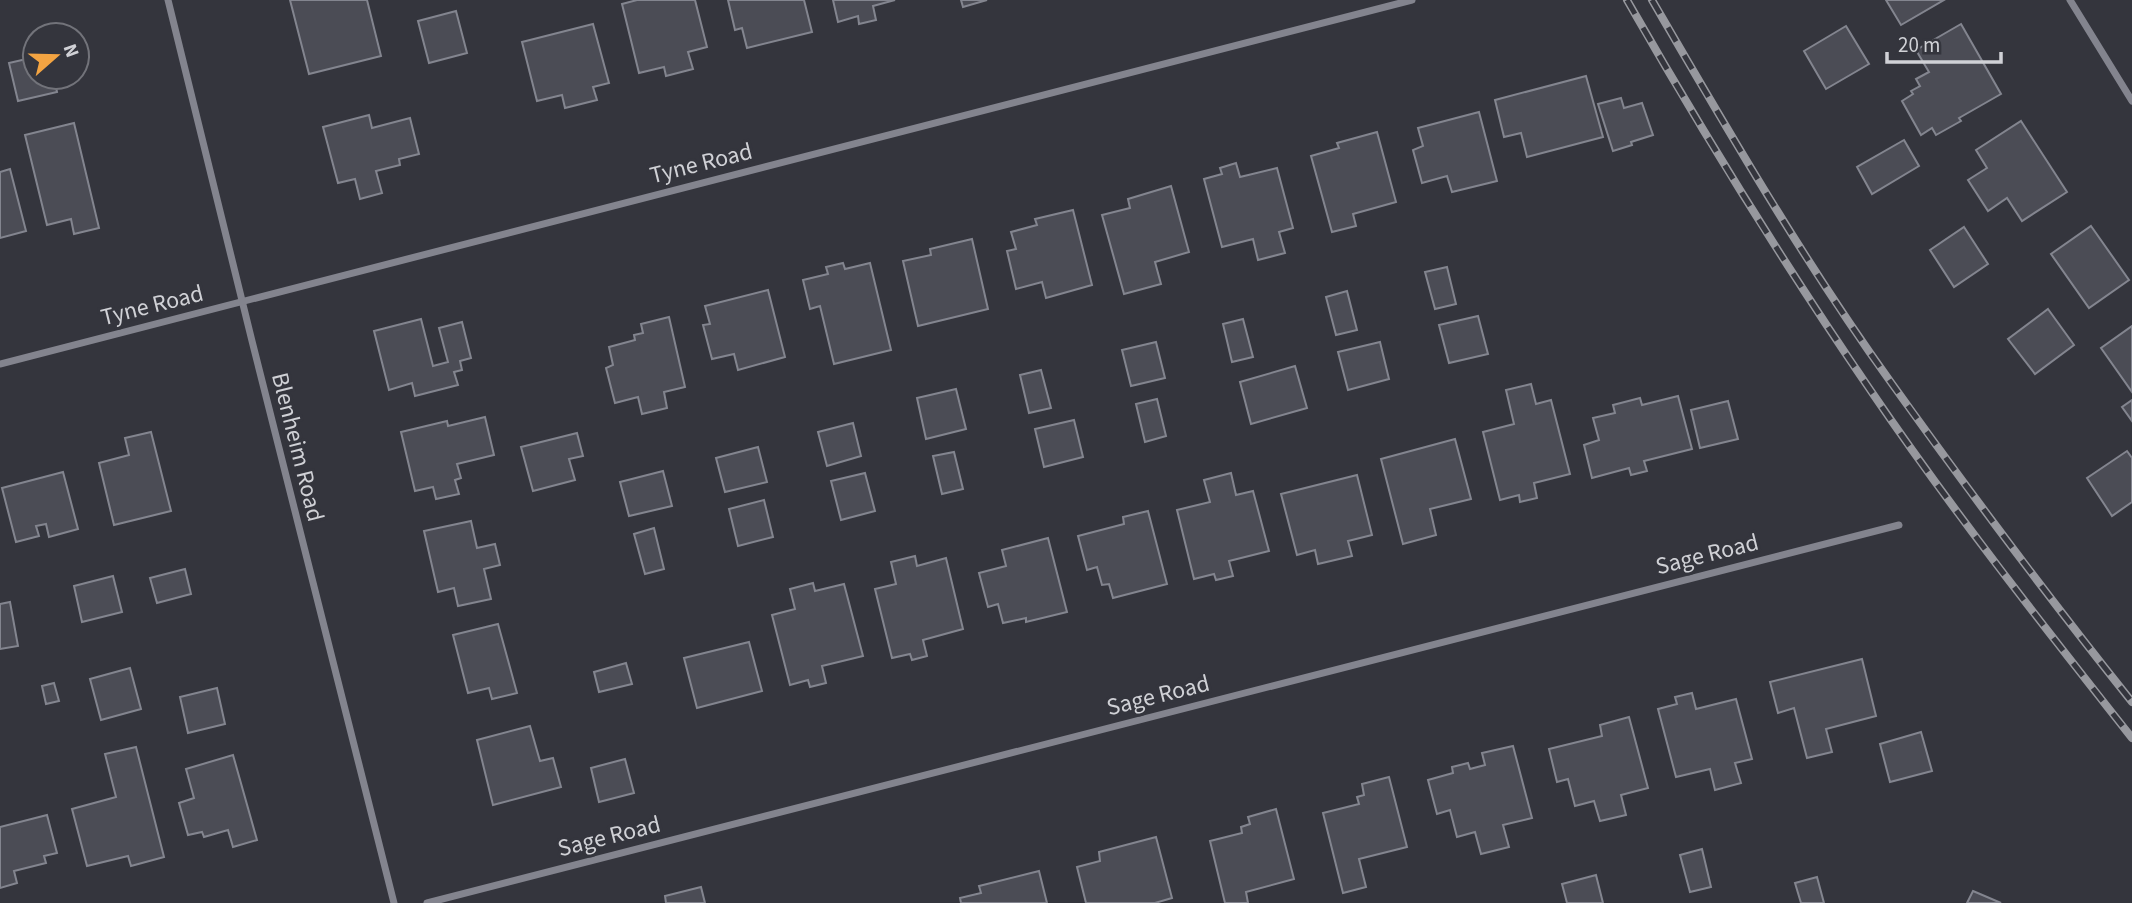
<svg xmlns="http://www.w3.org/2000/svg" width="2132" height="903" viewBox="0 0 2132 903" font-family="'Source Sans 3',sans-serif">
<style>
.building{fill:#4b4c55;stroke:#83858f;stroke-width:2}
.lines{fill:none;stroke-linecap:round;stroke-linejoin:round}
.street{stroke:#83848e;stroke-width:7}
.rail-casing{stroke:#97989e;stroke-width:8}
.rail{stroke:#34353d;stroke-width:5;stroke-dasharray:16;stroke-linecap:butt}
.labels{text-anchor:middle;stroke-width:6;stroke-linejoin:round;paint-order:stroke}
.street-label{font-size:24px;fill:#d0d1d6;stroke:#34353d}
</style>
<rect width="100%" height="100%" fill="#34353d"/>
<!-- building -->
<g class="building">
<path d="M290 0H367L381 56 309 74Z"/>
<path d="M637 0H695L707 47 688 52 693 69 666 76 664 67 639 73 622 4Z"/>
<path d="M728 0H804L812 32 747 48 742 28 735 30Z"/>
<path d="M833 0H895L873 6 876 20 859 24 858 16 838 22Z"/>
<path d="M961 0H987L963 7Z"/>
<path d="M1886 0H1944L1901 25Z"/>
<path d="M456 11 467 53 429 63 418 21Z"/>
<path d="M593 24 609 83 593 87 597 100 565 108 562 95 537 101 522 42Z"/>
<path d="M1961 24 2001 94 1959 118 1961 121 1936 135 1932 128 1921 135 1902 101 1913 94 1911 91 1920 86 1916 79 1929 72 1916 50Z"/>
<path d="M1846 26 1869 64 1826 89 1804 51Z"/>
<path d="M35 57V77H54L57 92 18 101 9 63Z"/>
<path d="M1586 76 1603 137 1527 157 1521 133 1504 137 1495 100Z"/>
<path d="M1621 98 1624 108 1642 103 1653 135 1631 142 1632 145 1613 151 1598 104Z"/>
<path d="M1479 112 1497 181 1452 192 1447 176 1422 183 1413 150 1423 146 1418 128Z"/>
<path d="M369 115 372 128 410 118 419 154 399 159 400 165 376 171 382 193 360 199 355 179 338 183 323 127Z"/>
<path d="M2021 121 2067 192 2022 221 2007 198 1988 211 1968 180 1987 168 1976 150Z"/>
<path d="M74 123 99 228 74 234 71 219 47 225 25 135Z"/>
<path d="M1377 132 1396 202 1353 214 1356 226 1332 232 1311 156 1339 148 1337 143Z"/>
<path d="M1904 140 1919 166 1872 194 1857 167Z"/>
<path d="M1236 163 1240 177 1277 168 1293 228 1279 232 1285 253 1258 260 1253 239 1222 247 1204 179 1222 174 1220 168Z"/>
<path d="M10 169 26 231 0 238V172Z"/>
<path d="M1171 186 1189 252 1155 262 1161 284 1124 294 1102 215 1130 208 1128 199Z"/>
<path d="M1073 210 1092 285 1046 298 1042 282 1016 289 1007 251 1016 249 1011 232 1037 225 1035 219Z"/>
<path d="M2091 226 2129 280 2089 308 2051 254Z"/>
<path d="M1964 227 1988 264 1954 287 1930 250Z"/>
<path d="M972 239 988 309 918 326 903 261 931 255 930 249Z"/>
<path d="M843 263 845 269 870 263 891 350 834 364 820 306 810 309 803 280 828 274 826 267Z"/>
<path d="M1447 267 1456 304 1435 309 1425 272Z"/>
<path d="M768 290 785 357 738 370 734 354 712 359 703 325 710 324 705 306Z"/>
<path d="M1347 291 1357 330 1336 335 1326 297Z"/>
<path d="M2048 309 2074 345 2035 374 2008 339Z"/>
<path d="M1478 316 1488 354 1449 363 1439 325Z"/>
<path d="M669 317 685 387 664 392 667 408 642 414 638 397 615 403 606 368 613 365 609 347 635 340 634 335 643 333 641 324Z"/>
<path d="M421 319 433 366 448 362 439 328 462 322 471 358 460 361 462 370 454 372 458 385 415 396 412 383 389 390 374 331Z"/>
<path d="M1243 319 1253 357 1232 362 1223 324Z"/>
<path d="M2132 326V392L2101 348Z"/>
<path d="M1156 342 1165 378 1131 386 1122 350Z"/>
<path d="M1380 342 1389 379 1348 390 1338 352Z"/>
<path d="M1295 366 1307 408 1251 424 1240 382Z"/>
<path d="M1041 370 1051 408 1029 413 1020 375Z"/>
<path d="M1531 384 1536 404 1551 400 1570 474 1534 483 1537 498 1520 502 1519 495 1500 500 1483 432 1514 424 1506 390Z"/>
<path d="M956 389 966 429 926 439 917 398Z"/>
<path d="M1678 396 1692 449 1644 461 1647 471 1631 475 1629 468 1592 478 1584 445 1599 440 1593 418 1615 413 1613 405 1640 398 1642 405Z"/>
<path d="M1157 399 1166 436 1145 442 1136 404Z"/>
<path d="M2132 400V421L2122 407Z"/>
<path d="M1728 401 1738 439 1700 448 1691 410Z"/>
<path d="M485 417 494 455 457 464 461 478 455 480 459 494 436 499 433 487 415 491 401 432 447 421 448 426Z"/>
<path d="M1074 420 1083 457 1044 467 1035 429Z"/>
<path d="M853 423 861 456 827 466 818 432Z"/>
<path d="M151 432 171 511 114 525 99 463 129 455 125 438Z"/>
<path d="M577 433 583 456 569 459 575 480 533 491 521 447Z"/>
<path d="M1455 439 1471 499 1430 509 1436 535 1403 544 1381 459Z"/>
<path d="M758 447 767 482 725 492 716 458Z"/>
<path d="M2127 451 2132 458V502L2112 516 2087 478Z"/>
<path d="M954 452 963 489 942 494 933 456Z"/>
<path d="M663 471 672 506 629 516 620 482Z"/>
<path d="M63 472 78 529 49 537 46 524 36 526 39 536 16 542 2 488Z"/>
<path d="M865 473 875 511 841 520 831 481Z"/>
<path d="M1231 473 1236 495 1253 491 1269 551 1229 561 1233 576 1216 580 1214 574 1194 579 1177 510 1210 502 1204 480Z"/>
<path d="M1357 475 1372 535 1348 541 1352 556 1318 564 1315 550 1297 555 1281 494Z"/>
<path d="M764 500 773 537 738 546 729 509Z"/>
<path d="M1148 511 1167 584 1113 598 1109 584 1102 585 1097 567 1087 570 1078 536 1124 524 1123 517Z"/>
<path d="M471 521 477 548 495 544 500 565 484 569 491 599 458 606 454 588 438 592 424 531Z"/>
<path d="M654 528 664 569 645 574 634 534Z"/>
<path d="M1048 538 1067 612 1026 622V618L1003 623 998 604 988 607 979 573 1006 566 1002 550Z"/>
<path d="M915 556 917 566 946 558 963 629 923 640 927 656 912 660 910 654 892 658 875 589 896 584 891 562Z"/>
<path d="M185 569 191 594 157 603 150 578Z"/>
<path d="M113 576 122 612 82 622 74 586Z"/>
<path d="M813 583 815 591 844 584 863 656 822 666 826 683 810 687 808 680 790 685 772 615 795 609 790 589Z"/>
<path d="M10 602 18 646 0 649V604Z"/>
<path d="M498 624 517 693 492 699 489 688 468 693 453 635Z"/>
<path d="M749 642 762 691 697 708 684 658Z"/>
<path d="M1862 659 1876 716 1826 729 1832 752 1807 758 1794 708 1778 713 1770 682Z"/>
<path d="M626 663 632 684 599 692 594 672Z"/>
<path d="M130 668 141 709 101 720 90 679Z"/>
<path d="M54 683 59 701 46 704 42 686Z"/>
<path d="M217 688 225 724 188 733 180 697Z"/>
<path d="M1692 693 1696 709 1736 699 1752 759 1735 763 1741 783 1715 790 1710 769 1676 777 1658 709 1677 704 1675 697Z"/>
<path d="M1629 717 1648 788 1621 795 1626 815 1600 821 1594 801 1575 806 1568 779 1557 782 1549 749 1602 736 1600 725Z"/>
<path d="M530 726 540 761 553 758 561 787 493 805 477 740Z"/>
<path d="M1921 732 1932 771 1890 782 1880 744Z"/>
<path d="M1513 746 1532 818 1503 825 1509 847 1481 854 1475 832 1457 837 1450 810 1437 814 1428 780 1453 773 1452 767 1468 763 1470 769 1485 765 1482 753Z"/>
<path d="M136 747 164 857 131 866 128 856 87 866 72 809 116 797 105 754Z"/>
<path d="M233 755 257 840 233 847 228 830 204 837 202 832 188 835 179 803 194 798 186 769Z"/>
<path d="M625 759 634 793 599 802 591 768Z"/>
<path d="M1389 777 1407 847 1359 859 1366 887 1343 893 1323 813 1359 804 1357 797 1364 795 1362 784Z"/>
<path d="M1276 809 1294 879 1246 892 1248 903H1225L1210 841 1242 833 1241 827 1250 824 1248 817Z"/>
<path d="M47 815 57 853 44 856 46 863 14 871 17 883 0 888V827Z"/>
<path d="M1156 837 1172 898 1155 903H1086L1077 867 1100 861 1099 852Z"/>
<path d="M1702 849 1711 887 1690 892 1680 855Z"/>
<path d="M1039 871 1047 903H961L960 898 981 893 979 886Z"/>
<path d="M1596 875 1603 903H1567L1562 884Z"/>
<path d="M1817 877 1824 903H1801L1795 883Z"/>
<path d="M701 887 705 903H666L665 896Z"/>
<path d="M1973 891 2001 903H1967Z"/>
</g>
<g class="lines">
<!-- street -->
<g class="street">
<path d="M168 0 252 341 394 903"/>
<path d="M2070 0 2132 101"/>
<path d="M0 364 1412 0"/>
<path d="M427 903 1899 525"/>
</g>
<!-- rail casing -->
<g class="rail-casing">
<g id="rail">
<path d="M1627 0C1703 133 1784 264 1871 391 1952 510 2042 624 2132 738"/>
<path d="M1652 0C1727 129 1803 260 1890 381 1968 490 2049 598 2132 702"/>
</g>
</g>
<!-- rail -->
<use href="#rail" class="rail"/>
</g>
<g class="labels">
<!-- street labels -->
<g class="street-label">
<text transform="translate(701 163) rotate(-14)" y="8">Tyne Road</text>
<text transform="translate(152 305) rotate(-14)" y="8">Tyne Road</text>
<text transform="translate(298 447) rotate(76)" y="8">Blenheim Road</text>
<text transform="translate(1707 554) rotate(-14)" y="8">Sage Road</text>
<text transform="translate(1158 695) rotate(-14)" y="8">Sage Road</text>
<text transform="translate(609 836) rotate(-14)" y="8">Sage Road</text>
</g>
</g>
<!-- north arrow -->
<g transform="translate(56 56) rotate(70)"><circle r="33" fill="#34353d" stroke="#72737a" stroke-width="2"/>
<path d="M0-5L12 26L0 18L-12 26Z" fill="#f3a442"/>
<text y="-10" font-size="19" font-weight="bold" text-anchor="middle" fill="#d0d1d6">N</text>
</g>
<!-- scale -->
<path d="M1887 52v10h114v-10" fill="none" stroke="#d0d1d6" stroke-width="3.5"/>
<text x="1898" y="52" font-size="21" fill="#d0d1d6" stroke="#34353d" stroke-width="5" paint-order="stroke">20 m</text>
</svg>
